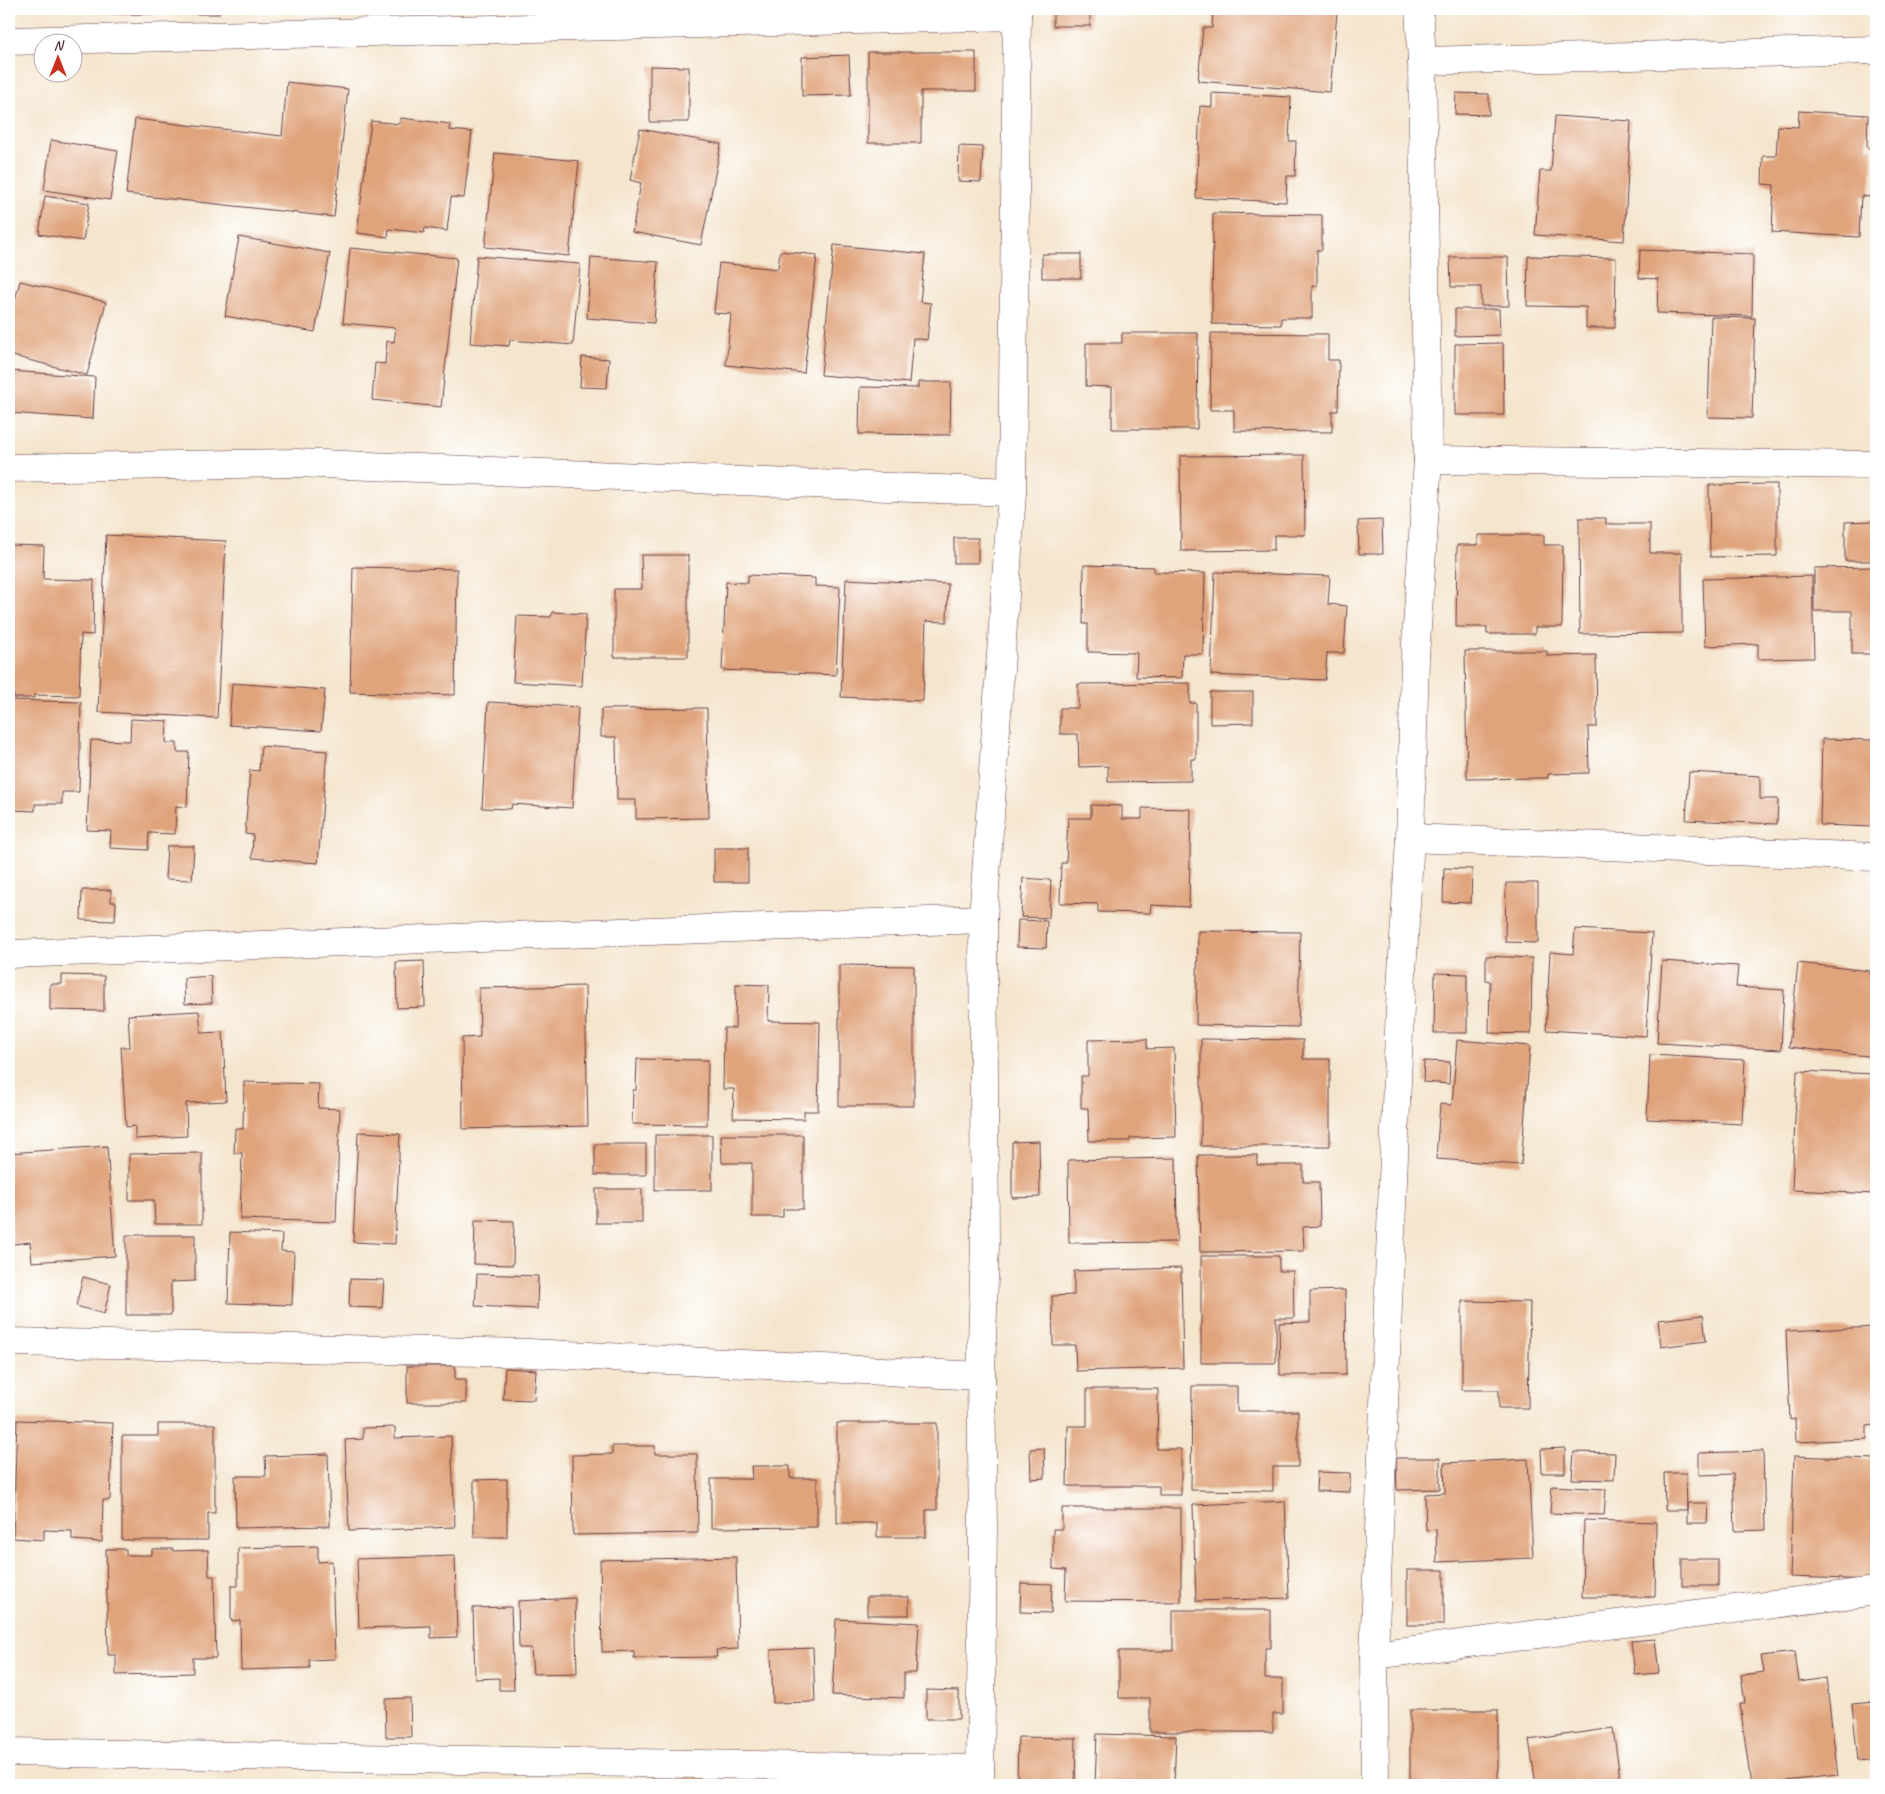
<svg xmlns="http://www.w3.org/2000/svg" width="1885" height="1794" viewBox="0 0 1885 1794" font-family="Caveat,sans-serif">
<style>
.building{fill:#e0a47d}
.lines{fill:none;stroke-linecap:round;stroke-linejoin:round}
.minor-casing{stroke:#643d43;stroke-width:29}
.minor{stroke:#fff;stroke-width:28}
</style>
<rect width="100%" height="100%" fill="#fff"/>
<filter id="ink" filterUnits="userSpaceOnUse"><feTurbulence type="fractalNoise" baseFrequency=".02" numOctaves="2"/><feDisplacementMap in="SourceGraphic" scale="10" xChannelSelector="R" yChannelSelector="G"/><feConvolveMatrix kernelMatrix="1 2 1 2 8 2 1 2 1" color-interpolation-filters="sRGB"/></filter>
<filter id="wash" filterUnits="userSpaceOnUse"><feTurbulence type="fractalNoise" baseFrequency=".0096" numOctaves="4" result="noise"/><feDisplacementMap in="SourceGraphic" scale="20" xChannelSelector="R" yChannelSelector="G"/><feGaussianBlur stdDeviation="1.12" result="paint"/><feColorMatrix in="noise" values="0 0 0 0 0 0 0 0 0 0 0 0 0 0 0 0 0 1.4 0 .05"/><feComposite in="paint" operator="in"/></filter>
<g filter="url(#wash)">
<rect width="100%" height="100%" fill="#f4e5cd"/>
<g id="blocks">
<!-- building -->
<g class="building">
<rect x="102" y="9" width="117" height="5"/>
<rect x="1053" y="9" width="37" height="17"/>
<path d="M1213 9H1328V12L1337 13 1330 92 1198 81 1203 28H1212Z"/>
<path d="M868 52H976V91H921V143H868Z"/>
<path d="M849 55 851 95 802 96V57Z"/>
<path d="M650 66 689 67V122H650Z"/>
<path d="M287 82 348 89 334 217 126 194 135 119 282 136Z"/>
<path d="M1212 93 1291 97 1289 141H1296L1295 176H1287L1286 202 1196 198 1200 106 1212 107Z"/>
<path d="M1456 93 1489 94V115L1455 114Z"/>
<path d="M1799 111 1868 115 1867 148H1873L1870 197 1861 196 1859 237 1772 232 1774 185 1762 184 1763 156H1776L1778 126 1798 127Z"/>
<path d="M1555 116 1631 121 1624 241 1535 235 1540 171H1551Z"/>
<path d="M401 118 450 124 449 130 472 132 464 198 451 197 447 231 425 228 424 233 389 229 388 237 357 233 371 121 400 124Z"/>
<path d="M640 129 721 144 701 245 632 232 641 183 630 180Z"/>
<path d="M51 140 118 151 110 200 44 190Z"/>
<path d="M959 146 983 147 981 182 958 181Z"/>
<path d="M495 153 579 161 569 256 485 247Z"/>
<path d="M45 196 89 203 83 241 39 234Z"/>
<path d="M1213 213 1322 215V250H1317V286H1312V318H1281V325L1212 324Z"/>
<path d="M239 237 330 253 315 332 225 316Z"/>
<path d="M834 245 925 254 920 302 931 303 927 340 913 338 909 383 821 375Z"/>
<path d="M350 248 457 258 441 407 372 400 375 363 385 364 387 341 394 342 396 328 343 323Z"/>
<path d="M1640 250 1753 254 1752 316 1657 313 1658 279 1639 278Z"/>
<path d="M780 251 817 255 804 373 726 365 731 314 714 313 719 263 778 269Z"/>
<rect x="1042" y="254" width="39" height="24"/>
<path d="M477 256 580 264 573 345 510 340 509 346 470 343Z"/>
<path d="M1528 256 1616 258 1615 328H1586V307L1527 306Z"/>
<path d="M591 257 658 262 654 323 587 318Z"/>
<path d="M1450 257H1508L1509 306H1481V287H1451Z"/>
<path d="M20 281 106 302 87 375 9 355V324Z"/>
<path d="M1455 309H1499L1500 335 1455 336Z"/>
<path d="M1711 317 1755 318 1752 418 1708 417Z"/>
<path d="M1122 333H1198L1197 429H1112V387L1086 386V343H1122Z"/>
<path d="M1211 333 1328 334V360H1339L1338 411H1332V432L1234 431V410H1210Z"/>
<path d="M1503 343 1504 415H1455V344Z"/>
<path d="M582 357 609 359 607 388 580 387Z"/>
<path d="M9 371 95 377 93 419 9 413Z"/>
<path d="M918 382H951L950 435 859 434 860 387 918 388Z"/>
<path d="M1304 455 1305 535H1274V550L1181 551 1180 456Z"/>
<path d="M1777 484V556L1710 557 1709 485Z"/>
<path d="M1579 518H1606V524H1650V553H1682V633L1580 634Z"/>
<path d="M1382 520 1383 554H1359L1358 521Z"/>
<path d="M1874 521V561H1845V522Z"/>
<path d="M106 535 226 541 217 718 98 712Z"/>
<path d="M1478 535H1544V545H1563L1562 627H1535V634H1487V627H1456L1457 545H1478Z"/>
<rect x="954" y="538" width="24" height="25"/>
<path d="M9 545 44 546 43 579 94 580 93 635 81 634 79 696 34 695V698H14V695H9Z"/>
<path d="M641 555H688V657H614V589H642Z"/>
<path d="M1084 565 1154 567V572L1205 573 1203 654H1183L1182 678 1136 677 1137 653 1088 652V624H1083Z"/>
<path d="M353 567 457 569 455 695 350 692Z"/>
<path d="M1876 567V654H1852V611H1814V568Z"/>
<path d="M1215 572 1330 576 1328 604 1347 606 1344 653H1327L1325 680 1211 675Z"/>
<path d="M748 575 815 578V586L840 587 836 675 722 670 726 582 748 583Z"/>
<path d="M1812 576 1814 658 1758 659V644L1705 646 1703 579Z"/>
<path d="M846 579 948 584 947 622 926 621 923 701 841 697Z"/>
<path d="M552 612 586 614 582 686 513 682 517 616 551 617Z"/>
<path d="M1465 651H1547V656L1596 655 1597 727H1588L1589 773 1548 774V778L1467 779Z"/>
<path d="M232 683 325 690 321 731 229 725Z"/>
<path d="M1190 683V703H1196V759H1191V781L1108 782V766L1079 767 1078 734H1060V708H1078V684Z"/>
<path d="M1210 692H1253V723L1210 724Z"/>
<path d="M9 700 81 702 79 792H62V804H35V811L9 810Z"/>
<path d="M488 702 578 707 572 808 512 804 511 809 482 808Z"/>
<path d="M707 708 709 818 636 819V800H617L616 737H601V709Z"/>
<path d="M131 719 167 721 166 743H177V752H189L187 807 176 806 175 834 149 833 148 850 110 848 111 831 87 830 91 740 130 741Z"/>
<path d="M1822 739 1875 740 1874 827 1820 825Z"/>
<path d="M261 746 327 751 318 863 252 858 253 835 245 834 250 770 259 771Z"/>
<path d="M1689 772 1760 776V799H1778L1777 824 1686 820Z"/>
<path d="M1091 805 1122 806V819H1142V808L1191 809 1189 907 1151 905 1150 913 1098 912V904L1060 903 1061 863H1066L1068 818H1091Z"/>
<path d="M167 846H194L192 880 165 879Z"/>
<rect x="714" y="848" width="34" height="34"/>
<path d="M1444 868 1472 869 1471 903 1443 902Z"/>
<path d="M1023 878 1051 880 1049 918 1021 917Z"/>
<path d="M1506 883H1538V943L1505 942Z"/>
<path d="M82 890H111V902H116L115 921 81 920Z"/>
<path d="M1018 920 1047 921 1046 948 1017 947Z"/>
<path d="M1575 929 1652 933 1646 1036 1546 1030 1550 952 1573 954Z"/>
<path d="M1198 931 1300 932 1298 1027 1196 1025Z"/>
<path d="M1486 956 1532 958 1531 1034 1489 1033 1490 981 1486 980Z"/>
<path d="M424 961 425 1007 397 1008 396 962Z"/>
<path d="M1662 961 1738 966 1736 987 1784 990 1781 1050 1657 1043Z"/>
<path d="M1798 963 1870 971V975L1876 976V1057L1789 1047Z"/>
<path d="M839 965 914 966V1106H839Z"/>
<path d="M1435 973 1467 974V1033H1434Z"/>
<path d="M62 975 104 976V1011L50 1010V984H62Z"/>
<path d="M211 976 212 1003 185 1004 184 978Z"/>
<path d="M736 984 769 985 768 1021 820 1022 818 1111H804V1119L733 1118 734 1089H723L724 1028H735Z"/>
<path d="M585 986 588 1126 463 1129 462 1038 480 1037 479 988Z"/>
<path d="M199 1011 201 1033 223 1032 226 1101 186 1103 187 1136 135 1139V1126L126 1127 121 1047H130L128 1015Z"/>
<path d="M1147 1039V1049L1174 1048 1176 1137 1130 1138V1141H1089L1088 1108H1081V1076H1088V1040Z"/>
<path d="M1201 1039 1303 1040V1059H1330V1146H1201Z"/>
<path d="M1457 1040 1530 1046 1521 1165 1436 1159 1440 1104 1452 1105Z"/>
<path d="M1650 1055 1745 1060 1742 1124 1647 1119Z"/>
<path d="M637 1059 708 1060 707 1125 632 1124 633 1090H636Z"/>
<path d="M1424 1061 1450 1062 1449 1084 1423 1082Z"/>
<path d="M1797 1071 1876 1074V1194L1792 1190Z"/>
<path d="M244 1082 319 1084 318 1108 340 1109 336 1222 240 1219 242 1153H234L235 1128 243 1129Z"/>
<path d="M358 1132 400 1134 395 1244 353 1242Z"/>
<rect x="655" y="1135" width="57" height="55"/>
<path d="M721 1135H803V1209H783V1217H752V1163H722Z"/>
<path d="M1039 1141 1040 1197 1012 1198V1142Z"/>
<rect x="595" y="1144" width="51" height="31"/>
<path d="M107 1146 115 1256 32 1262 30 1242 13 1244 9 1184V1153Z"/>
<path d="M202 1153V1224H155L154 1200H129V1154Z"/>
<path d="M1198 1155H1257V1165H1303V1182H1319L1320 1226 1303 1227 1304 1251 1200 1252Z"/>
<path d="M1176 1158 1177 1242 1069 1243 1068 1160Z"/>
<rect x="596" y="1189" width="46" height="34"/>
<path d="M475 1220 514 1221 513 1265 474 1264Z"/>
<path d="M230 1232 282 1234 281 1251 294 1252 292 1305 228 1303Z"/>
<path d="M126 1235H195V1281L171 1282V1315H126Z"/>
<path d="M1201 1256H1279V1271H1293L1294 1318H1276V1363H1201Z"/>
<path d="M1181 1268 1183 1368 1076 1371 1075 1345H1053L1052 1296 1074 1295V1271Z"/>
<path d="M477 1274 538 1276 537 1309 475 1306Z"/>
<path d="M83 1277 111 1284 104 1314 76 1306Z"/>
<path d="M350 1279 384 1280 382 1308 349 1307Z"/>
<path d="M1345 1290 1346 1375H1280L1279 1323 1310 1322V1291Z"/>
<path d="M1462 1301 1530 1302 1528 1408H1499V1390H1462Z"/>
<path d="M1703 1315 1706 1341 1661 1347 1658 1320Z"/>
<path d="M1876 1327V1425L1867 1426V1439L1796 1442 1795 1419 1790 1420 1786 1331Z"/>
<path d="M407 1366H455V1379H466V1403H407Z"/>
<path d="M505 1368 536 1370 534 1400 503 1399Z"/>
<path d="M1192 1386H1237V1411H1298V1467H1273V1491L1191 1490Z"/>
<path d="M1087 1389H1158L1157 1449H1181V1495H1159V1486H1067L1068 1426H1087Z"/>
<path d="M17 1420 113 1423 110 1500H103L102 1542 72 1540V1531L44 1530V1540L13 1538Z"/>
<path d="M837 1423H937V1510H926V1537H877V1523H837Z"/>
<path d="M158 1424H215V1513H208V1540H122V1436H158Z"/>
<path d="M395 1427V1438L451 1436 455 1527 349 1531 345 1440 363 1439V1428Z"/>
<path d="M612 1446H655V1454H697L698 1533 573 1535 572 1455 612 1454Z"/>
<path d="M1044 1448 1045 1478 1031 1479 1030 1449Z"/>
<path d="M1565 1448V1473H1542L1541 1449Z"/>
<path d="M1763 1451 1765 1530 1735 1531 1733 1474 1699 1475V1453Z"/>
<path d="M1574 1452 1615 1453 1614 1480 1572 1479Z"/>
<path d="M328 1454 330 1526 236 1528 235 1476H266L265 1456Z"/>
<path d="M1794 1456 1876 1459V1580L1790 1577Z"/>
<path d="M1396 1458H1440V1489L1397 1490Z"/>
<path d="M1528 1459 1533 1558 1437 1562 1436 1529 1426 1530 1425 1494 1445 1493 1444 1463Z"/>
<path d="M751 1466H790V1478H817V1527L711 1528V1479H752Z"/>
<path d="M1317 1472 1350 1473V1492L1316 1491Z"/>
<path d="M1664 1473H1686L1687 1510H1665Z"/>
<path d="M507 1479V1537H474V1480Z"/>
<path d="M1552 1486 1606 1489 1604 1515 1550 1513Z"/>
<path d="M1285 1501 1289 1598 1196 1601 1193 1505Z"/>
<path d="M1687 1503H1708L1707 1523H1687Z"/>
<path d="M1062 1508H1181V1602L1065 1601 1066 1570 1053 1569V1529H1062Z"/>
<path d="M1584 1520 1656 1522 1655 1597H1582Z"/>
<path d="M318 1546V1562L332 1561 335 1659 309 1660 310 1668 241 1670 240 1620 231 1621V1586H238V1548Z"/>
<path d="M106 1549H126V1555H152V1549H173V1551L208 1550 209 1576H214L216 1658H193V1673L116 1675V1655H108Z"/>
<path d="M455 1556 457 1637 431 1638V1626L359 1628 357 1559Z"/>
<path d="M736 1557 738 1649 716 1650 717 1657 634 1658V1651L602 1652 600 1560Z"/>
<rect x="1682" y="1559" width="36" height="27"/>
<rect x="1407" y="1570" width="37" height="55"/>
<path d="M1021 1583 1052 1584 1051 1613 1020 1612Z"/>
<rect x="867" y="1597" width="42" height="18"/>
<path d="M575 1598 577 1673 533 1674 531 1648H519L518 1601Z"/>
<path d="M511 1607 514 1690H499V1678L475 1679 473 1608Z"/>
<path d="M1173 1610H1271V1648H1265V1679H1283V1714H1273V1732H1150V1698H1119V1651H1173Z"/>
<path d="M836 1619 919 1623 916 1673H904V1698L832 1695Z"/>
<path d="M1655 1639 1659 1673 1635 1675 1631 1641Z"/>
<path d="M813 1648 815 1702 773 1703 771 1650Z"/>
<path d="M1795 1652 1799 1682 1826 1678 1838 1775 1751 1785 1740 1704H1745L1741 1675 1764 1672 1761 1656Z"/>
<path d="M926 1690 959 1691V1719H926Z"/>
<path d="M410 1698 411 1737H386L385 1699Z"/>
<path d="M1876 1702V1759L1858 1761 1852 1704Z"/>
<rect x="1410" y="1710" width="88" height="75"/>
<path d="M1613 1728 1621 1785H1536L1529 1740Z"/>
<path d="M1097 1734 1176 1736 1174 1785H1095Z"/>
<path d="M1018 1737 1076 1738 1075 1785H1017Z"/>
<rect x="653" y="1776" width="67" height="9"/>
</g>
</g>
</g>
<g filter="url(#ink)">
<use href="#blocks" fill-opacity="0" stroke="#643d43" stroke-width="1"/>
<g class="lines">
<!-- minor casing -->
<g class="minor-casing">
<g id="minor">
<path d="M1419 9 1422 61 1428 460 1415 658 1410 838 1876 857"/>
<path d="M9 41 1017 16"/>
<path d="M1422 61 1876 50"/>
<path d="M1428 460 1876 465"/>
<path d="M9 468 296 463 1012 492"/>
<path d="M9 954 983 919"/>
<path d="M9 1342 529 1353 981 1376"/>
<path d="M1374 1655 1876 1591"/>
<path d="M9 1752 980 1769"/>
<path d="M980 1785 983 1528 981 1376 985 1244 983 919 1012 492 1017 9"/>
<path d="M1375 1785 1374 1655 1400 1006 1410 838"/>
</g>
</g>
<!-- minor -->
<use href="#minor" class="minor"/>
</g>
</g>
<!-- margin -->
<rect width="1885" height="1794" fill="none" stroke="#fff" stroke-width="30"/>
<!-- north arrow -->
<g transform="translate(58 58)"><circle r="24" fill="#ffffff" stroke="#b7a5aa"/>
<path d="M0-4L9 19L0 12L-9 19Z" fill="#c8321e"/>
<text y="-8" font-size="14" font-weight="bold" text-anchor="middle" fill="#4a1f2b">N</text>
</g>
</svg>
